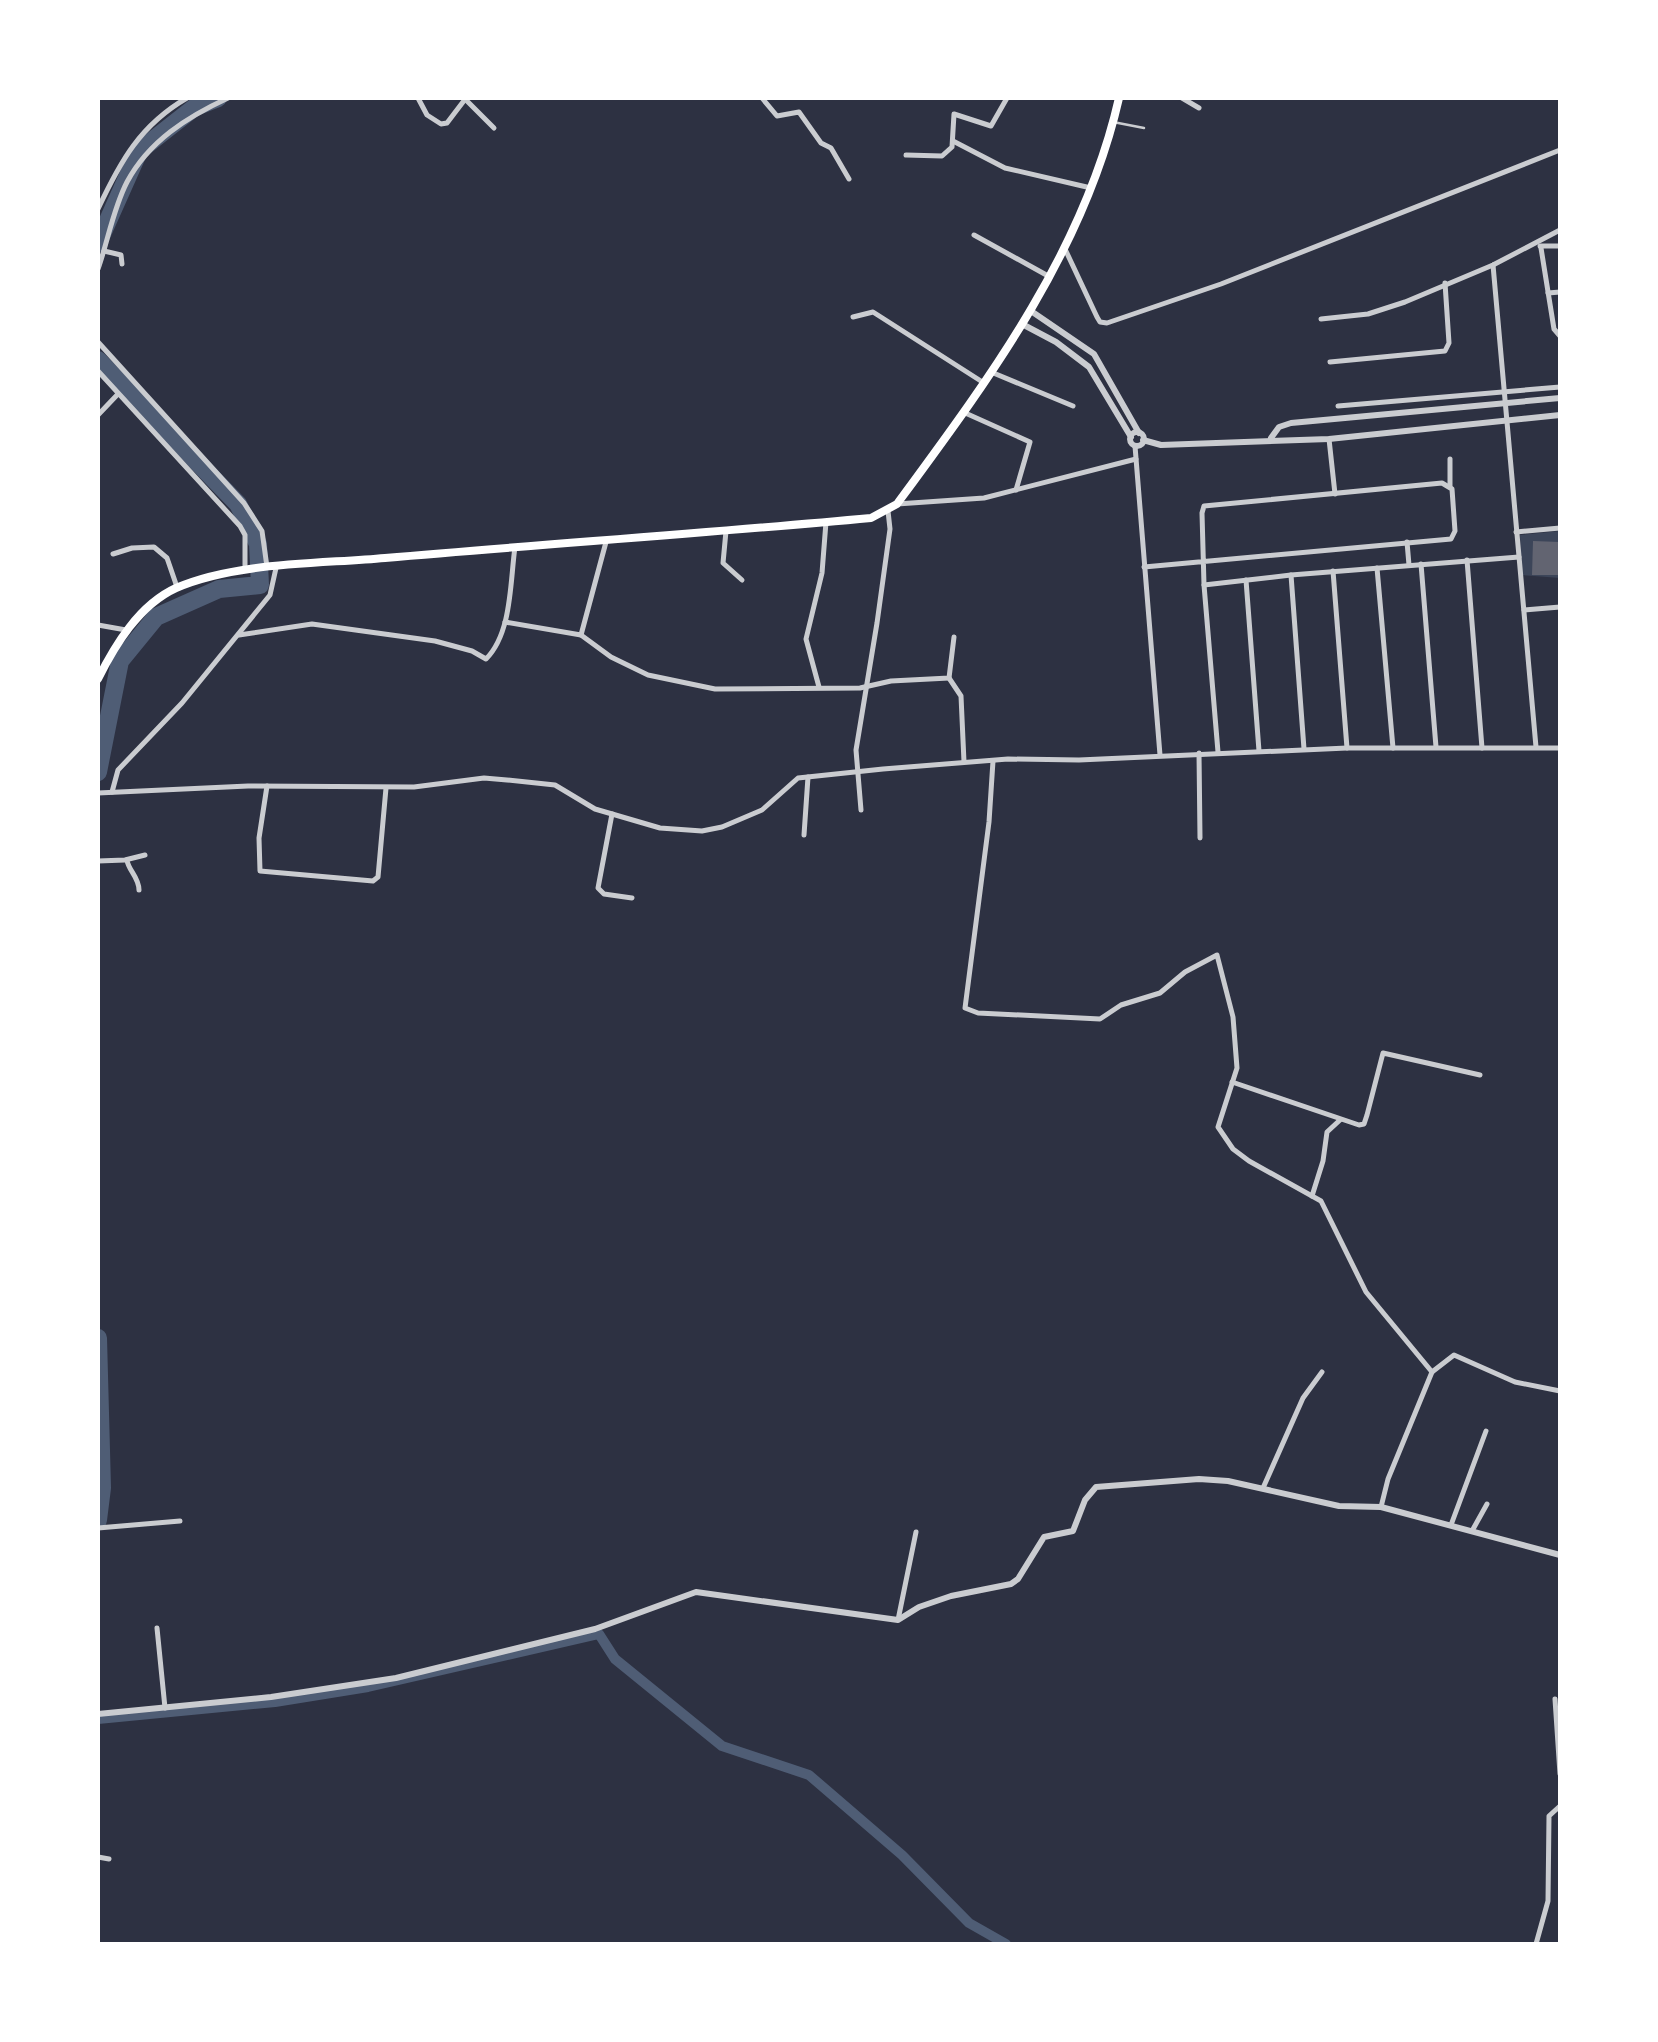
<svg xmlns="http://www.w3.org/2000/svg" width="1658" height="2042" viewBox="0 0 1658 2042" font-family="'Sofia Sans Condensed',sans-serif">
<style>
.green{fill:#3c4559}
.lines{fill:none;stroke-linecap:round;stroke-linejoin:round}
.canal{stroke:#4f5d75;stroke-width:10}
.river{stroke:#4f5d75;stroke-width:18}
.building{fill:#626471}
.service{stroke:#caccd0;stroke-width:2.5}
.minor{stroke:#caccd0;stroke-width:5}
.tertiary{stroke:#caccd0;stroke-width:6}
.primary{stroke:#fff;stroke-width:8}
</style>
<rect width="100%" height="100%" fill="#2d3142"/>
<!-- green -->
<path class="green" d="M1560 531V578L1522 575 1520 535Z"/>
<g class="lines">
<!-- canal -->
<path class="canal" d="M98 1719 275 1702 368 1687 599 1634 615 1659 722 1746 809 1775 902 1855 969 1923 1006 1944"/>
<!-- river -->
<g class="river">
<path d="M98 243 139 151 195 107 218 98"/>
<path d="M98 360 238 504 258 544 260 585 219 589 156 617 120 661 98 772"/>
<path d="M98 1338 102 1488 98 1520"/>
</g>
</g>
<!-- building -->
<path class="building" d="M1533 541 1560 542V575H1532Z"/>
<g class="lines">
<!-- service -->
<path class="service" d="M1113 122 1144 128"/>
<!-- minor -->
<g class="minor">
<path d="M418 98 427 115 441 124 447 123 466 98"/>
<path d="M762 98 777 116 799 112 821 143 831 148 849 179"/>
<path d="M1182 98 1199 108"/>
<path d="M465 99 494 128"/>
<path d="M953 141 1005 168 1091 188"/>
<path d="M906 155 942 156 952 147 954 114 991 126 1007 98"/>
<path d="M98 209C120 162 140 125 187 98"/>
<path d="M974 235 1050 277"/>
<path d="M1540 246H1560"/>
<path d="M1541 248 1554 329 1560 336"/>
<path d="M1065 249 1097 317 1100 322 1107 323 1221 284 1560 150"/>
<path d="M104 251 121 255 122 264"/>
<path d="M1493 265 1536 747"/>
<path d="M98 269C108 241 113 209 127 182 149 141 187 117 228 98"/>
<path d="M1548 293 1560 292"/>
<path d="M853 317 873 312 984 383"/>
<path d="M1321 319 1368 314 1405 302 1493 265 1560 230"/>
<path d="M98 342 244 503 262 531 267 567"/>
<path d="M1330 362 1445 351 1449 343 1445 283"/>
<path d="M98 371 240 526 245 535V570"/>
<path d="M991 372 1073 406"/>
<path d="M1338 406 1560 387"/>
<path d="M963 412 1030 442 1016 490"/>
<path d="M98 415 118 394"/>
<path d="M1329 439 1335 494"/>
<path d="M1135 446 1160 755"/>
<path d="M1450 459V487"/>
<path d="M897 504 984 498 1136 459"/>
<path d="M726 531 723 563 742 580"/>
<path d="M1516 532 1560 528"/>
<path d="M1407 542 1409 565"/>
<path d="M113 554 132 548 154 547 167 558 177 587"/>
<path d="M1467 560 1482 748"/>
<path d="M1421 564 1436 747"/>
<path d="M1144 567 1451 539 1455 531 1452 489 1442 483 1204 506 1202 513 1204 585 1218 752"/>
<path d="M1377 568 1393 748"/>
<path d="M1333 571 1347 748"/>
<path d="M1291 575 1304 749"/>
<path d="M1246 580 1259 751"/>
<path d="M1204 585 1291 575 1519 557"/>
<path d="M1524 610 1560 607"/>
<path d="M505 622 581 635 611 657 648 675 715 689 860 688 891 681 949 678 954 637"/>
<path d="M98 625 126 630"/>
<path d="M239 635 312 624 435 641 472 651 486 659C512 633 510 582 515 547"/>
<path d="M581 635 606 542"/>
<path d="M949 678 961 696 964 762"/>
<path d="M819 687 806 639 822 573 826 522"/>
<path d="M1199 753 1200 838"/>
<path d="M993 761 989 822 965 1008 978 1013 1100 1019 1121 1005 1160 993 1185 972 1217 955 1233 1017 1237 1068 1218 1127 1233 1149 1249 1161 1321 1201 1366 1292 1432 1372 1388 1479 1381 1507"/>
<path d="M267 786 259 838 260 871 373 881 378 877 386 788"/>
<path d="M112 792 118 770 182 703 270 595 276 568"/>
<path d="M98 793 248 786 414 787 484 778 507 780 555 785 595 809 660 828 702 831 722 827 762 810 798 778 883 769 1008 759 1079 760 1347 748H1560"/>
<path d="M861 810 856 750 877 623 890 529 888 511"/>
<path d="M612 814 598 888 604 894 632 898"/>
<path d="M804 835 808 777"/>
<path d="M127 860C128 870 139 877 139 890"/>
<path d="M98 861 125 860 145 855"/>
<path d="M1232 1082 1359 1125 1364 1124 1367 1115 1383 1053 1480 1075"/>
<path d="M1312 1196 1323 1161 1327 1132 1340 1120"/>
<path d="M1432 1372 1454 1355 1515 1382 1560 1391"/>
<path d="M1263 1488 1303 1398 1322 1372"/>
<path d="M1451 1525 1486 1431"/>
<path d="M98 1528 180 1521"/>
<path d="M1472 1531 1487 1504"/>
<path d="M898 1620 916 1532"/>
<path d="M157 1628 165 1708"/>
<path d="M1555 1699 1560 1774"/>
<path d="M98 1857 109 1859"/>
<path d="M1536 1944 1548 1901 1549 1816 1560 1806"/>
</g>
<!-- tertiary -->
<g class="tertiary">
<path d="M1031 311 1094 354 1139 433"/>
<path d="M1022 324 1056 342 1089 367 1131 437"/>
<circle cx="1137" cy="439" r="7"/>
<path d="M1271 438 1279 427 1291 423 1560 398"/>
<path d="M1143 440 1161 445 1329 439 1560 415"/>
<path d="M98 1714 271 1697 396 1678 595 1629 696 1592 898 1620 919 1607 951 1596 1011 1584 1018 1579 1044 1537 1073 1531 1085 1500 1096 1487 1199 1479 1228 1481 1339 1506 1381 1507 1560 1555"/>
</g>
<!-- primary -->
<path class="primary" d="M98 679C115 645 139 605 176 588 236 562 319 564 385 558 547 544 709 533 871 518L897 504C989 379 1084 252 1119 98"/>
</g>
<!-- border -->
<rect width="1658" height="2042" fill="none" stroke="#ffffff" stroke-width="200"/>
</svg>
